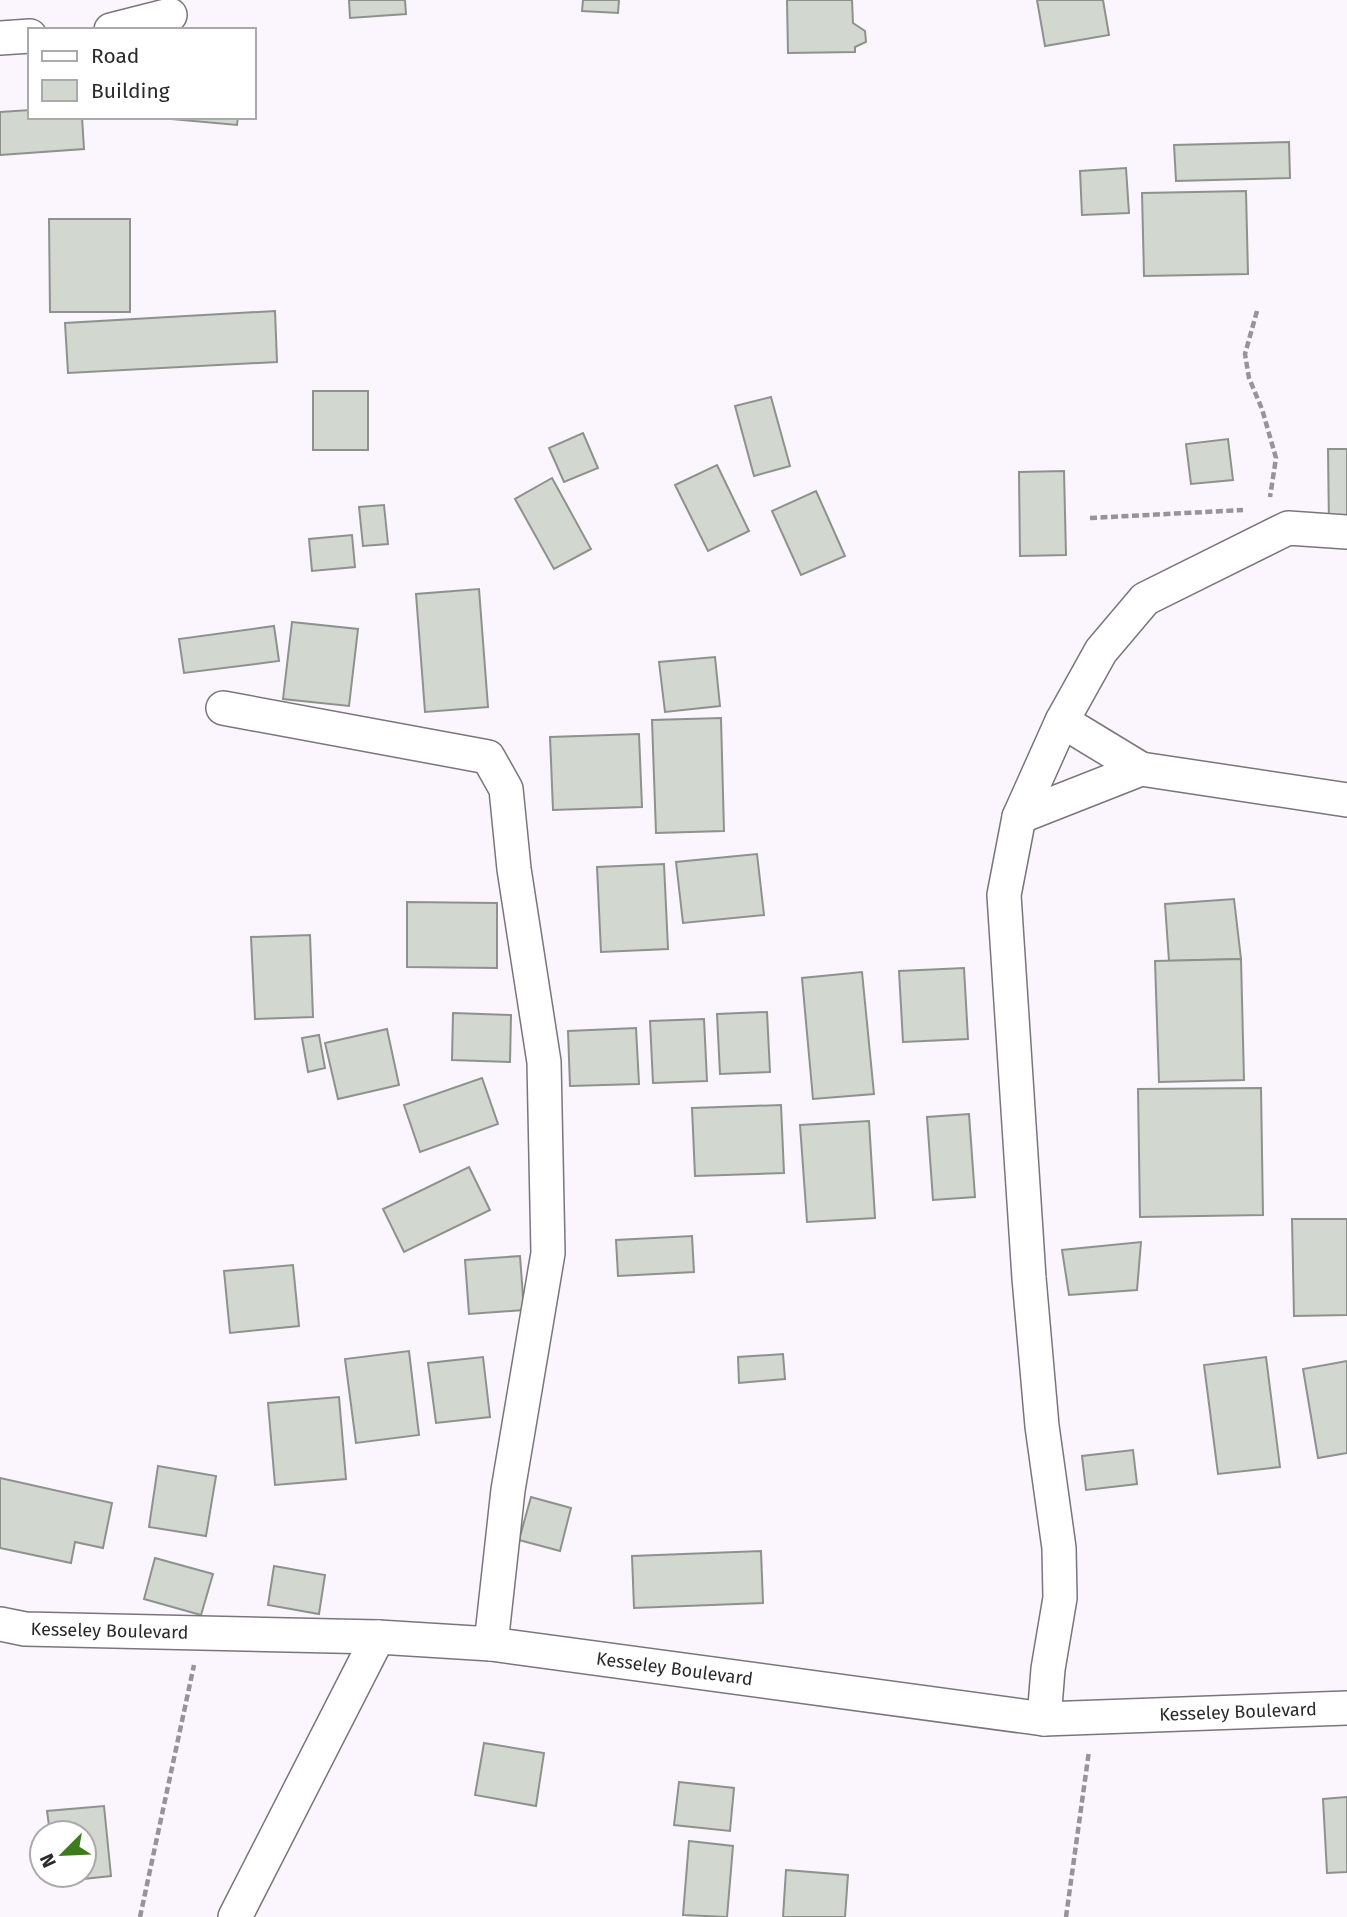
<svg xmlns="http://www.w3.org/2000/svg" width="1347" height="1917" viewBox="0 0 1347 1917" font-family="'Fira Sans',sans-serif">
<style>
.building{fill:#d2d8d0;stroke:#8d928c;stroke-width:2}
.lines{fill:none;stroke-linecap:round;stroke-linejoin:round}
.minor-casing{stroke:#7a757c;stroke-width:36}
.path{stroke:#979398;stroke-width:4.5;stroke-dasharray:7 3.5;stroke-linecap:butt}
.minor{stroke:#fff;stroke-width:33}
.labels{text-anchor:middle;stroke-width:7;stroke-linejoin:round;paint-order:stroke}
.street-label{font-size:18px;fill:#2b292c;stroke:#fff}
</style>
<rect width="100%" height="100%" fill="#fbf6fd"/>
<!-- building -->
<g class="building">
<path d="M349 0H405L406 14 350 18Z"/>
<path d="M583 0H619L618 13 582 11Z"/>
<path d="M787 0H852L853 23 865 31 866 42 855 47V52L788 53Z"/>
<path d="M1037 0H1103L1109 35 1045 46Z"/>
<path d="M30 110V117H82L84 149 0 155V112Z"/>
<path d="M149 117H238L237 125Z"/>
<path d="M1289 142 1290 178 1176 181 1174 145Z"/>
<path d="M1126 168 1129 213 1082 215 1080 171Z"/>
<path d="M1246 191 1248 274 1144 276 1142 193Z"/>
<path d="M49 219H130V312H50Z"/>
<path d="M275 311 277 362 68 373 65 323Z"/>
<rect x="313" y="391" width="55" height="59"/>
<path d="M771 397 790 466 754 476 735 406Z"/>
<path d="M583 433 598 468 564 482 549 448Z"/>
<path d="M1228 439 1233 480 1191 484 1186 444Z"/>
<path d="M1328 449H1347V528H1329Z"/>
<path d="M717 465 749 531 708 551 675 485Z"/>
<path d="M1064 471 1066 555 1020 556 1019 472Z"/>
<path d="M552 478 591 549 554 569 515 499Z"/>
<path d="M816 491 845 556 801 575 772 511Z"/>
<path d="M384 505 388 544 363 546 359 507Z"/>
<path d="M352 535 355 567 312 571 309 539Z"/>
<path d="M479 589 488 707 425 712 416 594Z"/>
<path d="M292 622 358 629 349 706 283 699Z"/>
<path d="M274 626 279 661 184 673 179 639Z"/>
<path d="M715 657 720 706 665 712 659 662Z"/>
<path d="M721 718 724 831 656 833 652 720Z"/>
<path d="M639 734 642 807 553 810 550 737Z"/>
<path d="M757 854 764 915 683 923 676 862Z"/>
<path d="M664 864 668 949 601 952 597 867Z"/>
<path d="M1234 899 1241 959 1169 961 1165 904Z"/>
<path d="M407 902 497 903V968L407 967Z"/>
<path d="M310 935 313 1017 255 1019 251 937Z"/>
<path d="M1241 959 1244 1080 1159 1082 1155 961Z"/>
<path d="M964 968 968 1039 903 1042 899 971Z"/>
<path d="M862 972 874 1094 813 1099 802 978Z"/>
<path d="M767 1012 770 1072 720 1074 717 1014Z"/>
<path d="M453 1013 511 1015 510 1062 452 1060Z"/>
<path d="M704 1019 707 1081 653 1083 650 1021Z"/>
<path d="M636 1028 639 1084 570 1086 568 1031Z"/>
<path d="M387 1029 399 1085 338 1099 325 1043Z"/>
<path d="M319 1035 325 1068 308 1072 302 1038Z"/>
<path d="M482 1078 498 1124 420 1152 404 1105Z"/>
<path d="M1261 1088 1263 1215 1140 1217 1138 1089Z"/>
<path d="M781 1105 784 1173 695 1176 692 1108Z"/>
<path d="M969 1114 975 1197 933 1200 927 1117Z"/>
<path d="M869 1121 875 1218 807 1222 800 1125Z"/>
<path d="M469 1167 490 1210 404 1252 383 1209Z"/>
<path d="M1292 1219H1347V1315L1294 1316Z"/>
<path d="M692 1236 694 1272 618 1276 616 1240Z"/>
<path d="M1141 1242 1137 1290 1069 1295 1062 1250Z"/>
<path d="M520 1256 524 1310 469 1314 465 1260Z"/>
<path d="M293 1265 299 1326 230 1333 224 1271Z"/>
<path d="M409 1351 419 1435 356 1443 345 1359Z"/>
<path d="M783 1354 785 1379 739 1383 738 1357Z"/>
<path d="M483 1357 490 1417 436 1423 428 1363Z"/>
<path d="M1266 1357 1280 1467 1218 1474 1204 1365Z"/>
<path d="M1347 1361V1453L1318 1458 1303 1369Z"/>
<path d="M339 1397 346 1479 275 1485 268 1403Z"/>
<path d="M1133 1450 1137 1484 1086 1490 1082 1456Z"/>
<path d="M158 1466 216 1476 206 1536 149 1527Z"/>
<path d="M0 1478 112 1503 103 1548 75 1542 71 1563 0 1548Z"/>
<path d="M531 1497 571 1508 560 1551 519 1540Z"/>
<path d="M761 1551 763 1603 634 1608 632 1556Z"/>
<path d="M155 1558 213 1574 201 1615 144 1599Z"/>
<path d="M274 1566 325 1575 319 1614 268 1605Z"/>
<path d="M484 1743 544 1753 536 1806 475 1795Z"/>
<path d="M679 1782 734 1788 730 1831 674 1825Z"/>
<path d="M1347 1797V1872L1327 1873 1323 1799Z"/>
<path d="M104 1806 111 1876 55 1882 54 1875H84V1833H50L47 1811Z"/>
<path d="M689 1841 733 1846 727 1917 683 1915Z"/>
<path d="M786 1870 848 1875 845 1917H783Z"/>
</g>
<g class="lines">
<!-- minor casing -->
<g class="minor-casing">
<g id="minor">
<path d="M111 30 170 15"/>
<path d="M0 38 30 36"/>
<path d="M223 708 488 757 506 789 514 869 544 1062 548 1253 508 1490 491 1644"/>
<path d="M1062 721 1141 769"/>
<path d="M1019 817 1141 769 1347 800"/>
<path id="s1" d="M0 1624 25 1629 378 1637 491 1644 1044 1719 1347 1708"/>
<path d="M1044 1719 1048 1669 1060 1598 1059 1548 1042 1426 1029 1278 1004 895 1019 817 1062 721 1101 651 1145 599 1288 528 1347 532"/>
<path d="M235 1917 378 1637"/>
</g>
</g>
<!-- path -->
<g class="path">
<path d="M1257 311 1245 354 1249 378 1262 409 1276 458 1270 497"/>
<path d="M1090 518 1243 510"/>
<path d="M140 1917 194 1665"/>
<path d="M1066 1917 1089 1751"/>
</g>
<!-- minor -->
<use href="#minor" class="minor"/>
</g>
<g class="labels">
<!-- street labels -->
<g class="street-label">
<text dy="6" stroke="none"><textPath href="#s1" startOffset="110">Kesseley Boulevard</textPath></text>
<text dy="6" stroke="none"><textPath href="#s1" startOffset="677">Kesseley Boulevard</textPath></text>
<text dy="6" stroke="none"><textPath href="#s1" startOffset="1244">Kesseley Boulevard</textPath></text>
</g>
</g>
<!-- legend -->
<rect x="28" y="28" width="228" height="91" fill="#ffffff" stroke="#aaa9ab" stroke-width="2"/>
<rect x="42" y="51" width="35" height="10" fill="#ffffff" stroke="#aaa9ab" stroke-width="2"/>
<text x="91" y="63" font-size="21" fill="#2b292c">Road</text>
<rect x="42" y="80" width="35" height="21" fill="#d2d8d0" stroke="#aaa9ab" stroke-width="2"/>
<text x="91" y="98" font-size="21" fill="#2b292c">Building</text>
<!-- north arrow -->
<g transform="translate(63 1854) rotate(246)"><circle r="33" fill="#ffffff" stroke="#aaa9ab" stroke-width="2"/>
<path d="M0-5L12 26L0 18L-12 26Z" fill="#3d7c1b"/>
<text y="-10" font-size="19" font-weight="bold" text-anchor="middle" fill="#2b292c">N</text>
</g>
</svg>
